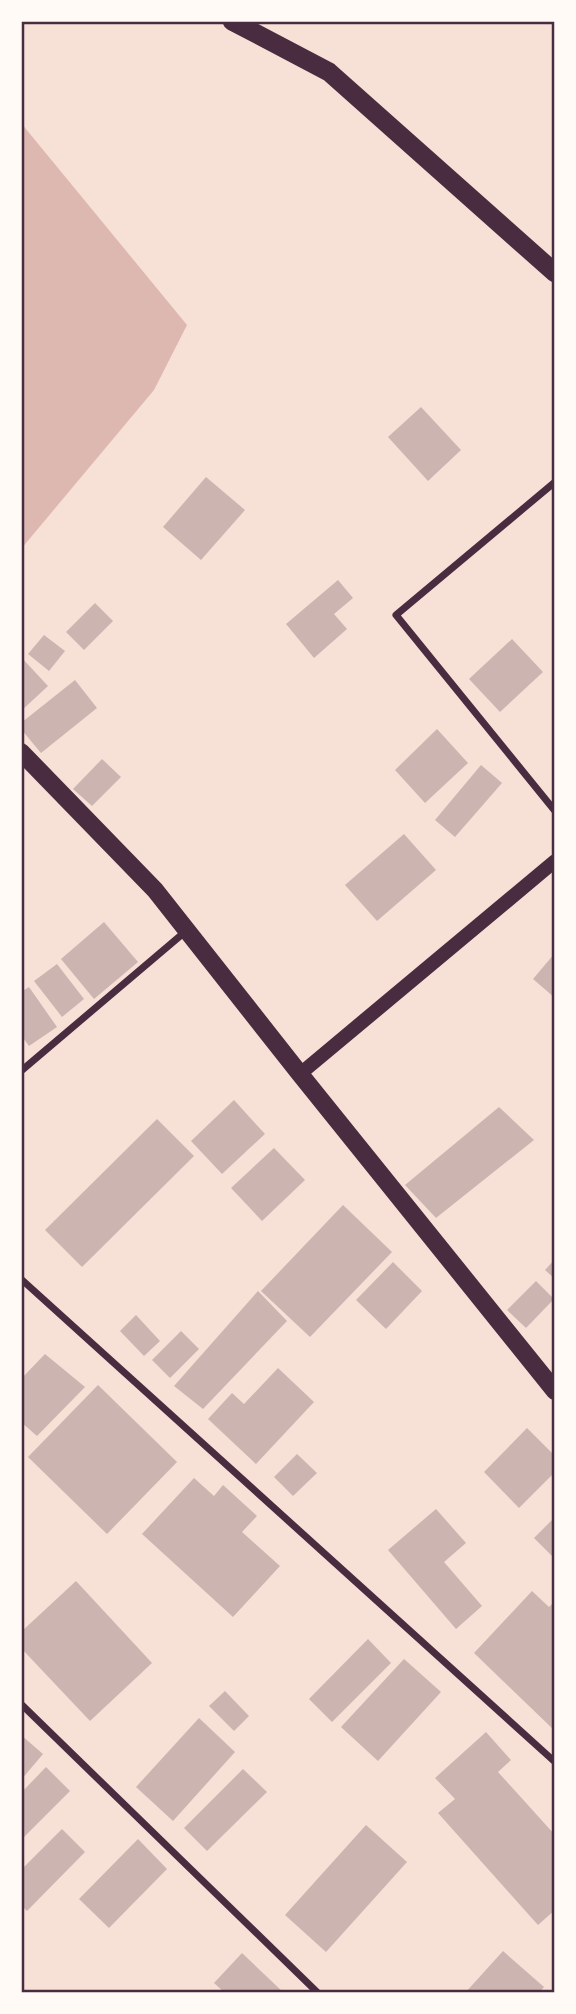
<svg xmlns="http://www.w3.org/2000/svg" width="576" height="2014" viewBox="0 0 576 2014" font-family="Karla,sans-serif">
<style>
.water{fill:#dcb8b0}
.building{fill:#ccb4b1}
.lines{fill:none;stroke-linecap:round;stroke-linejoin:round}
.minor{stroke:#4a2c40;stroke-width:7}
.secondary{stroke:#4a2c40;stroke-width:14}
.primary{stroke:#4a2c40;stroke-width:18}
.trunk{stroke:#4a2c40;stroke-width:19}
.neatline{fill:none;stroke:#4a2c40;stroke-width:2.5}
</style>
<rect width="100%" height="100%" fill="#f7e1d7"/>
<!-- water -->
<path class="water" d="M21 123 187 325 154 390 21 549Z"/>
<!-- building -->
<g class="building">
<path d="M421 407 461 450 428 481 388 437Z"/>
<path d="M206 477 245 510 201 560 163 527Z"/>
<path d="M338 580 353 598 334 614 347 629 314 658 286 624Z"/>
<path d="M95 603 113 621 84 650 66 632Z"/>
<path d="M44 635 65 651 49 671 28 654Z"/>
<path d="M512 639 543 672 500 712 469 679Z"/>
<path d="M21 657 48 686 21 711Z"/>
<path d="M75 680 97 708 41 753 21 729V723Z"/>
<path d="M437 729 468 763 425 803 395 770Z"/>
<path d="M102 759 121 777 92 806 73 789Z"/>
<path d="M481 765 502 783 455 837 435 820Z"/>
<path d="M404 834 436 870 377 921 345 885Z"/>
<path d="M104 922 138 962 94 999 61 959Z"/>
<path d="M555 953V998L533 979Z"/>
<path d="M57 964 84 999 62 1017 34 981Z"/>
<path d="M29 987 57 1027 29 1046 21 1035V992Z"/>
<path d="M234 1100 265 1134 222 1174 191 1141Z"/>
<path d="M499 1107 534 1140 436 1218 405 1185Z"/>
<path d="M157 1119 194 1156 82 1267 45 1230Z"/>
<path d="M274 1148 305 1180 262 1221 231 1188Z"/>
<path d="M343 1205 392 1252 310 1337 261 1291Z"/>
<path d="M555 1259V1279L545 1270Z"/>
<path d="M393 1262 422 1291 386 1329 356 1300Z"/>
<path d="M536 1281 554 1299 526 1328 507 1310Z"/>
<path d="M258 1291 287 1321 203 1409 174 1386Z"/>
<path d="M136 1315 160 1341 144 1356 120 1331Z"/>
<path d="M181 1331 199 1349 170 1378 152 1360Z"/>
<path d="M45 1354 85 1387 37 1436 21 1422V1379Z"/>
<path d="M278 1368 314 1402 256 1464 208 1419 232 1393 244 1404Z"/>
<path d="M98 1385 177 1462 107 1534 28 1457Z"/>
<path d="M527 1428 555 1456V1472L519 1508 484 1472Z"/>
<path d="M297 1454 317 1473 293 1496 274 1477Z"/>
<path d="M194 1478 214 1496 223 1485 257 1516 242 1532 280 1566 233 1617 142 1534Z"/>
<path d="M436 1509 466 1543 444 1562 482 1606 456 1629 388 1550Z"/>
<path d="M555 1517V1559L534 1538Z"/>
<path d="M76 1581 152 1663 90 1721 21 1648V1632Z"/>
<path d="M532 1591 549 1607 555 1601V1731L474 1653Z"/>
<path d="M368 1639 391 1663 332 1722 309 1699Z"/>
<path d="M404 1659 441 1692 378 1761 341 1727Z"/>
<path d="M225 1691 249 1716 234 1731 209 1706Z"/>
<path d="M199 1718 235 1752 173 1821 136 1787Z"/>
<path d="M486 1732 511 1760 498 1772 555 1835V1910L538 1925 438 1813 455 1799 435 1778Z"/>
<path d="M21 1735 43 1754 21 1780Z"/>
<path d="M46 1767 70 1791 21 1840V1793Z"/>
<path d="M243 1769 267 1792 207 1851 184 1828Z"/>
<path d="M366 1825 407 1862 326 1952 285 1915Z"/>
<path d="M62 1829 85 1852 27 1911 21 1905V1870Z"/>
<path d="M138 1839 167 1869 109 1928 79 1899Z"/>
<path d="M503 1951 544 1987 539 1993H465Z"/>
<path d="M242 1953 284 1993H225L214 1983Z"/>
</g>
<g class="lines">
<!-- minor -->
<g class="minor">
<path d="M555 482 396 615 555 811"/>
<path d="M21 1071 186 931"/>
<path d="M21 1279 555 1762"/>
<path d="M21 1704 318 1993"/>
</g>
<!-- secondary -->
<path class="secondary" d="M300 1074 555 861"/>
<!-- primary -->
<path class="primary" d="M21 752 155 890 300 1074 555 1391"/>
<!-- trunk -->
<path class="trunk" d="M232 21 329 72 555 273"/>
</g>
<!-- border -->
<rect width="576" height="2014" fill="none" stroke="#fffaf5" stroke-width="46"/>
<rect x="23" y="23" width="530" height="1968" class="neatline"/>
</svg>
